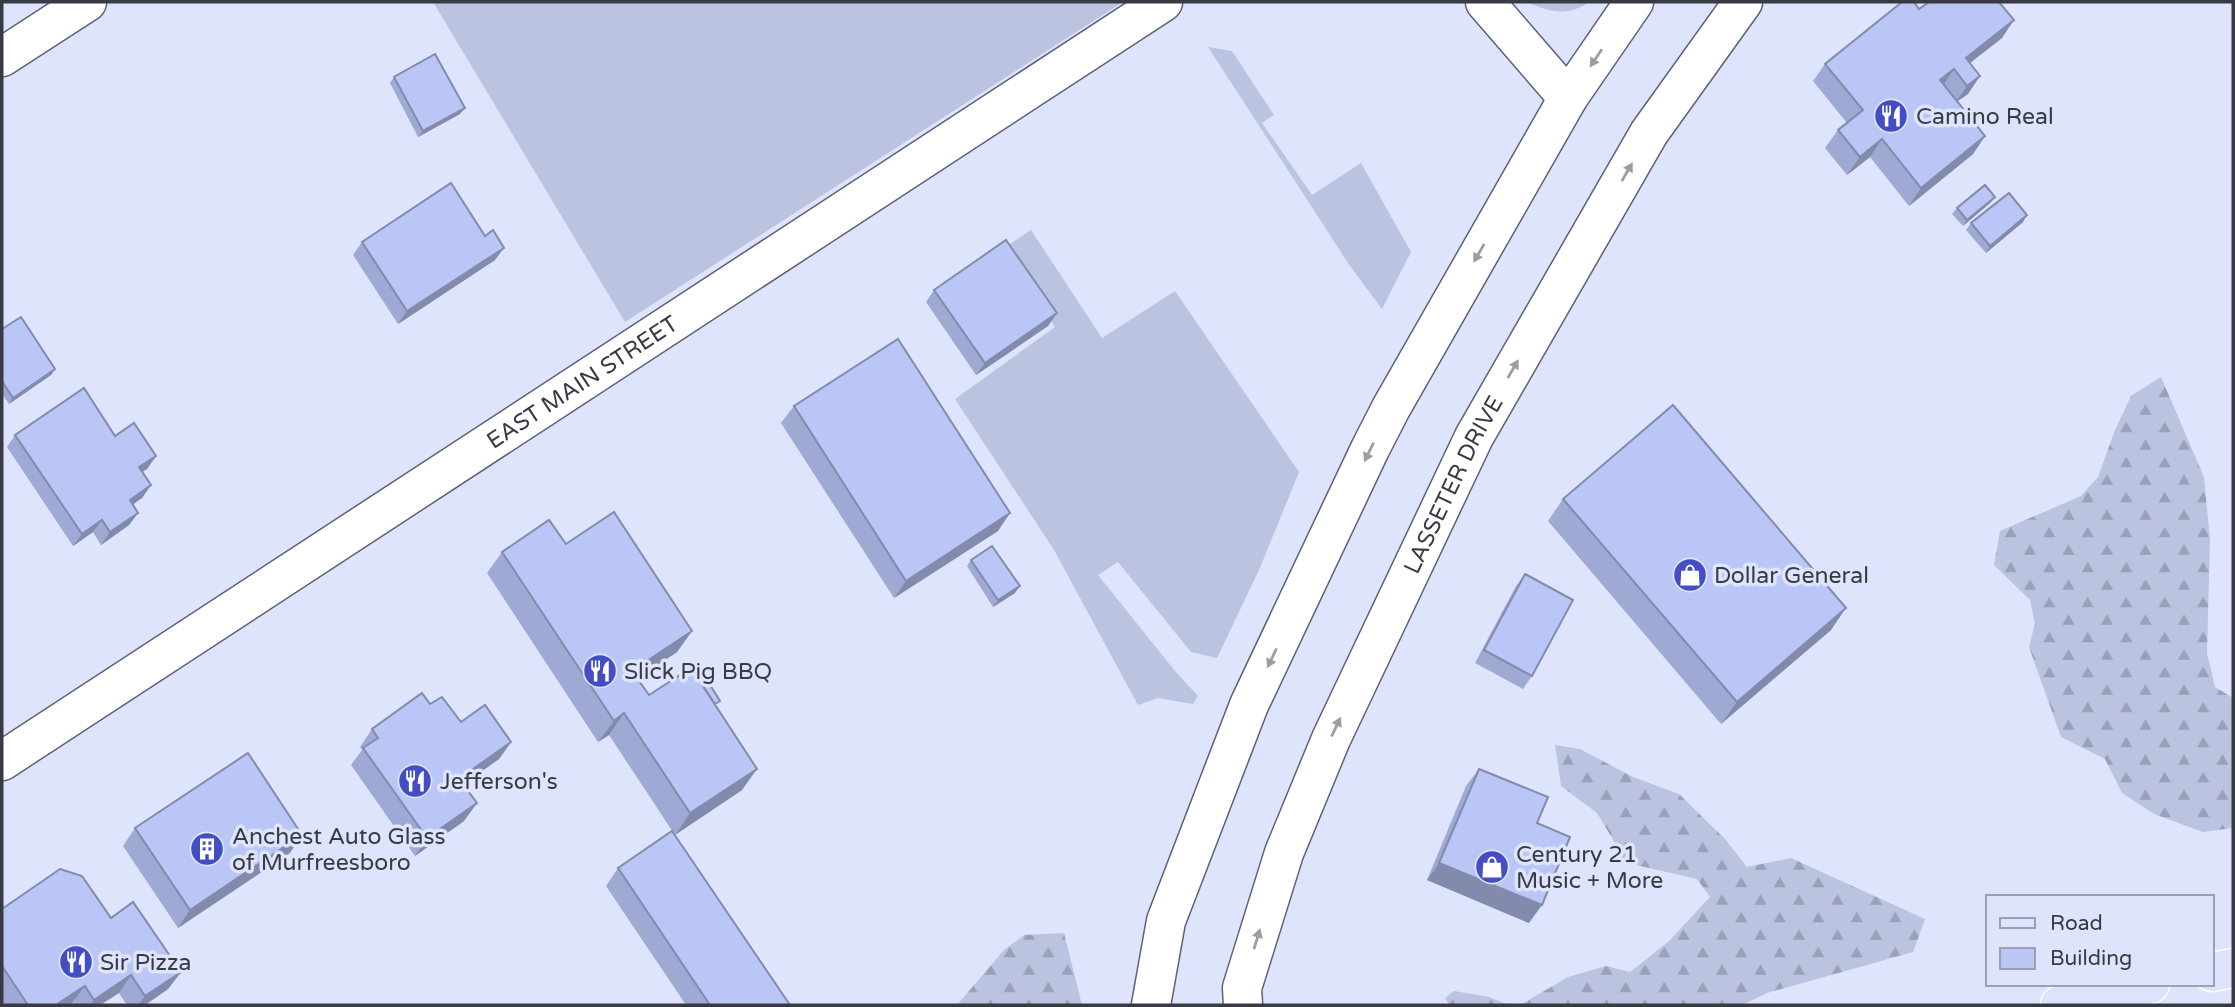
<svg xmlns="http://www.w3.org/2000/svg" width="2235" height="1007" viewBox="0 0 2235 1007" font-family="'Varela Round',sans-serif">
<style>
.grass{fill:#bcc3e0}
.forest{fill:url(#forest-firs)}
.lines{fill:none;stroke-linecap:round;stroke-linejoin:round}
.minor-casing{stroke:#5c6176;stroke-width:41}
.major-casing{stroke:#fff;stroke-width:41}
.minor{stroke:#fff;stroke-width:38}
.major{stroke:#dde3fc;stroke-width:38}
.wall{fill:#9faad4}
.shaded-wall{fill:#828bac}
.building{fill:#b9c6f6;stroke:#828bac;stroke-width:2}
.oneway{fill:#9c9da2}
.labels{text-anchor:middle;stroke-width:7;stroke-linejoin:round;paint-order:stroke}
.poi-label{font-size:23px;fill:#383b44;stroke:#dde4fc;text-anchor:start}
.street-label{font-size:23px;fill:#383b44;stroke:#dde4fc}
</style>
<defs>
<pattern id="forest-firs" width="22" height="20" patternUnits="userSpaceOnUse" patternTransform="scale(1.75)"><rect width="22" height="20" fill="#bcc3e0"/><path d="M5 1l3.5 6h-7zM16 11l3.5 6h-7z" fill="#9aa0b7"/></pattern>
</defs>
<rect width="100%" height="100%" fill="#dde4fc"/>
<!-- grass -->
<g class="grass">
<path d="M433 2H1123L625 322Z"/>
<path d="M1526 2H1590C1566 17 1551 12 1526 2Z"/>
<path d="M1208 47 1232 51 1274 115 1262 123 1312 195 1361 163 1411 252 1382 309 1350 266Z"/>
<path d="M1031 230 1102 338 1175 291 1299 472 1259 570 1217 658 1191 652 1118 562 1098 575 1175 671 1198 696 1193 704 1158 698 1138 705 1054 550 955 399 1055 327 1004 248Z"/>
</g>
<!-- forest -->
<g class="forest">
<path d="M2161 377 2204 477 2210 541 2207 653 2215 687 2233 698V828L2203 832 2154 814 2122 793 2105 759 2061 737 2029 647 2035 623 2030 600 1994 565 2000 531 2081 496 2098 477 2115 430 2131 396Z"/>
<path d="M1555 745 1580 749 1633 777 1679 794 1725 839 1747 867 1791 858 1925 919 1913 952 1767 993 1742 1005H1520L1568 977 1606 966 1630 972 1668 942 1710 897 1697 879 1623 862 1615 843 1597 813 1561 786Z"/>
<path d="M1064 933 1082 1005H957L1004 950 1024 935Z"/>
<path d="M1454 991 1489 997 1509 1005H1449L1445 998Z"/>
</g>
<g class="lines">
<!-- minor casing -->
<g class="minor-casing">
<g id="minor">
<path d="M1485 2 1568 98"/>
<path d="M2 57 87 2"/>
<path id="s1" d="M2 761 1163 2"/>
<path d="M1151 1005 1166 921 1249 705 1370 449 1391 408 1568 98 1634 2"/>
<path id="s2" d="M1243 1005 1242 988 1284 853 1331 739 1474 437 1649 133 1743 2"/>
</g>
</g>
<!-- major casing -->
<g class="major-casing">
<g id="major">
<path d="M2212 972 2233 968"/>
<path d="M2060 1005 2091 995 2150 984"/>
</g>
</g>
<!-- minor -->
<use href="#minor" class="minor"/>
<!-- major -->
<use href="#major" class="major"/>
</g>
<!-- wall -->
<g class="wall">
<path d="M2002 38 1970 63 1968 94 1957 101 1985 136 1973 154 1909 206 1870 157 1847 175 1825 148 1838 130 1847 123 1813 81 1825 64Z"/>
<path d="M394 77 460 114 418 137 390 83Z"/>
<path d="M1995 197 1990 203 1963 226 1952 214 1957 208Z"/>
<path d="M2023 222 1986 253 1966 230 1971 223Z"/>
<path d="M485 236 495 260 398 324 353 255 362 242Z"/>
<path d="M934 290 1057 313 1048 326 976 375 926 302Z"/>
<path d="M2 329 55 369 51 375 9 404 2 394Z"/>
<path d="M794 406 998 531 894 598 781 423Z"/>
<path d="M15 435 115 436 156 456 147 469 142 472 151 485 142 498 132 504 138 513 129 525 101 545 93 532 73 546 7 447Z"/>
<path d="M1563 499 1831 630 1721 724 1548 521Z"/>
<path d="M566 544 692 631 677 652 638 679 649 695 716 706 742 790 675 835 609 735 598 742 487 573 502 552Z"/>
<path d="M971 560 1015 593 993 607 967 566Z"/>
<path d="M1525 574 1532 676 1523 689 1475 663 1516 586Z"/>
<path d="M430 704 461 722 511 742 499 759 463 784 464 821 415 856 351 765 362 750 360 747 372 729Z"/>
<path d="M1479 769 1529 923 1427 880 1466 786Z"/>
<path d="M135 828 290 853 178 928 123 846Z"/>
<path d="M618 868 790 1005H686L606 886Z"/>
<path d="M2 909 111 918 181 972 168 989 145 1005H127L119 993 100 1005H73L72 1003 69 1005H4L2 1002Z"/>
</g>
<!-- shaded-wall -->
<g class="shaded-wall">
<path d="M2014 20 2002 38 1957 73 1966 58Z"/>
<path d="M1954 69 1942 87 1940 80Z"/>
<path d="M1980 76 1968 94 1955 103 1967 86Z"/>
<path d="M465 108 460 114 418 137 423 131Z"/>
<path d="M1985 136 1973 154 1909 206 1921 188Z"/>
<path d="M1882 139 1870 157 1847 175 1860 157Z"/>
<path d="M1995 197 1990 203 1963 226 1967 220Z"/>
<path d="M2027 215 2023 222 1986 253 1990 246Z"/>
<path d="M504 248 495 260 398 324 407 311Z"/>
<path d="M1057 313 1048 326 976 375 985 363Z"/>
<path d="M55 369 51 375 9 404 13 398Z"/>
<path d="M156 456 147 469 130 479 139 467Z"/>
<path d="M151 485 142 498 121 513 130 500Z"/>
<path d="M138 513 129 525 101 545 110 532Z"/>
<path d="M1010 513 998 531 894 598 906 581Z"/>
<path d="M102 520 93 532 73 546 82 534Z"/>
<path d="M1020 586 1015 593 993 607 998 600Z"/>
<path d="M1846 608 1831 630 1721 724 1737 702Z"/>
<path d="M692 631 677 652 617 692 632 671Z"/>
<path d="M624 713 609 735 598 742 614 721Z"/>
<path d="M511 742 499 759 447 796 459 779Z"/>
<path d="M757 769 742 790 675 835 690 813Z"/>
<path d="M477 803 464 821 415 856 427 838Z"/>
<path d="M302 835 290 853 178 928 190 910Z"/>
<path d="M1439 863 1542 905 1529 923 1427 880Z"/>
<path d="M181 972 168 989 145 1005H138L145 996Z"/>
<path d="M131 975 119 993 100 1005H90L94 1000Z"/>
<path d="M85 986 72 1003 70 1005H57L59 1003Z"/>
</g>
<!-- building -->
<g class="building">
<path d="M1902 2H1914L1919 9 1929 2H1999L2014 20 1966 58 1980 76 1967 86 1954 69 1940 80 1985 136 1921 188 1882 139 1860 157 1838 130 1863 110 1825 64Z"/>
<path d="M435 54 465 108 423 131 394 77Z"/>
<path d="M451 183 485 236 493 230 504 248 407 311 362 242Z"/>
<path d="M1985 185 1995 197 1967 220 1957 208Z"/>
<path d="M2009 193 2027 215 1990 246 1971 223Z"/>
<path d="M1006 240 1057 313 985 363 934 290Z"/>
<path d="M21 317 55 369 13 398 2 381V329Z"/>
<path d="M898 339 1010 513 906 581 794 406Z"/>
<path d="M84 388 115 436 134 423 156 456 139 467 151 485 130 500 138 513 110 532 102 520 82 534 15 435Z"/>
<path d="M1673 405 1846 608 1737 702 1563 499Z"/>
<path d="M614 512 692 631 632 671 649 695 691 668 757 769 690 813 624 713 614 721 502 552 549 520 566 544Z"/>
<path d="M992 546 1020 586 998 600 971 560Z"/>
<path d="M1525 574 1573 600 1532 676 1484 650Z"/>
<path d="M697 664 720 701 715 704 691 668Z"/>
<path d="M422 693 430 704 442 697 461 722 485 705 511 742 459 779 477 803 427 838 363 748 378 738 372 729Z"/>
<path d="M248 753 302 835 190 910 135 828Z"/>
<path d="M1479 769 1548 797 1537 823 1570 837 1542 905 1439 863Z"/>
<path d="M672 831 790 1005H710L618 868Z"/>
<path d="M60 869 82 876 111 918 133 902 181 972 145 996 131 975 94 1000 85 986 59 1003 61 1005H28L2 966V909Z"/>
</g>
<!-- one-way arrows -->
<defs><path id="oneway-solid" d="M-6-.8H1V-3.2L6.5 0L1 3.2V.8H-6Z" transform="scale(1.75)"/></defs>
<g class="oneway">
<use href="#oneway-solid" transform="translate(1596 58) rotate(124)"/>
<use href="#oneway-solid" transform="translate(1627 172) rotate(-60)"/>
<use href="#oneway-solid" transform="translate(1479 253) rotate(120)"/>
<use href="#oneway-solid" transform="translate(1513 369) rotate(-60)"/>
<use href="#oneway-solid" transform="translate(1369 452) rotate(116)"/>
<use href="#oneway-solid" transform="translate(1272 658) rotate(115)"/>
<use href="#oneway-solid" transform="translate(1336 727) rotate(-65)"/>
<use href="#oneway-solid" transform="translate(1257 939) rotate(-73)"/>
</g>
<!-- icons -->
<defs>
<g id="restaurant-disc" transform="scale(1.75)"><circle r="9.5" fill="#434ec2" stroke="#dde4fc"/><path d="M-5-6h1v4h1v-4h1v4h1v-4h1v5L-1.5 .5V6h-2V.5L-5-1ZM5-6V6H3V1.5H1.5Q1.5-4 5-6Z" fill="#fff"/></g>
<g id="shop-disc" transform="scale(1.75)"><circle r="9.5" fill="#434ec2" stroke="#dde4fc"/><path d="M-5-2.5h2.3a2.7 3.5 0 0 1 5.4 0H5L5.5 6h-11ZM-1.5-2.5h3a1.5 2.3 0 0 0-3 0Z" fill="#fff"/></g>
<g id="building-disc" transform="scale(1.75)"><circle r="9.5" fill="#434ec2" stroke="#dde4fc"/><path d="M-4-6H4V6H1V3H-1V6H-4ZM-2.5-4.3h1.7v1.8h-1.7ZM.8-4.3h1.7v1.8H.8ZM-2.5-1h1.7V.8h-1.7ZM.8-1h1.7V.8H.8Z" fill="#fff"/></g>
</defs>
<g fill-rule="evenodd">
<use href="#restaurant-disc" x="1891" y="116"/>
<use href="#shop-disc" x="1690" y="575"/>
<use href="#restaurant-disc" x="600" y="671"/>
<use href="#restaurant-disc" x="415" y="781"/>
<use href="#building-disc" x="207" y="849"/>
<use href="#shop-disc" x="1492" y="867"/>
<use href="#restaurant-disc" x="76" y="962"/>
</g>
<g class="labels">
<!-- poi labels -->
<g class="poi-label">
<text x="1916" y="124">Camino Real</text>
<text x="1714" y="583">Dollar General</text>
<text x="624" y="679">Slick Pig BBQ</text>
<text x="440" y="789">Jefferson's</text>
<text x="232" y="844">Anchest Auto Glass<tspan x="232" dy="26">of Murfreesboro</tspan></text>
<text x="1516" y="862">Century 21<tspan x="1516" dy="26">Music + More</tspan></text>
<text x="100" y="970">Sir Pizza</text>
</g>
<!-- street labels -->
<g class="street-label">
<text dy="8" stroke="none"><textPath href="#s1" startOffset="693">EAST MAIN STREET</textPath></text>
<text dy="8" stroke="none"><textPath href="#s2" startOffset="564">LASSETER DRIVE</textPath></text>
</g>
</g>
<!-- border -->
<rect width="2235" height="1007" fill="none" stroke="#383b44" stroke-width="7"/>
<!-- legend -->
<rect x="1986" y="895" width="228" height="91" fill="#dde4fc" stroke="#9ba0b2" stroke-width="2"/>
<rect x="2000" y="918" width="35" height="10" fill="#dde3fc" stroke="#9ba0b2" stroke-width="2"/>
<text x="2050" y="930" font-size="21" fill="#383b44">Road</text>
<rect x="2000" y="948" width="35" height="21" fill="#b9c6f6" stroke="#9ba0b2" stroke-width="2"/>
<text x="2050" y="965" font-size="21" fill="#383b44">Building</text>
</svg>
